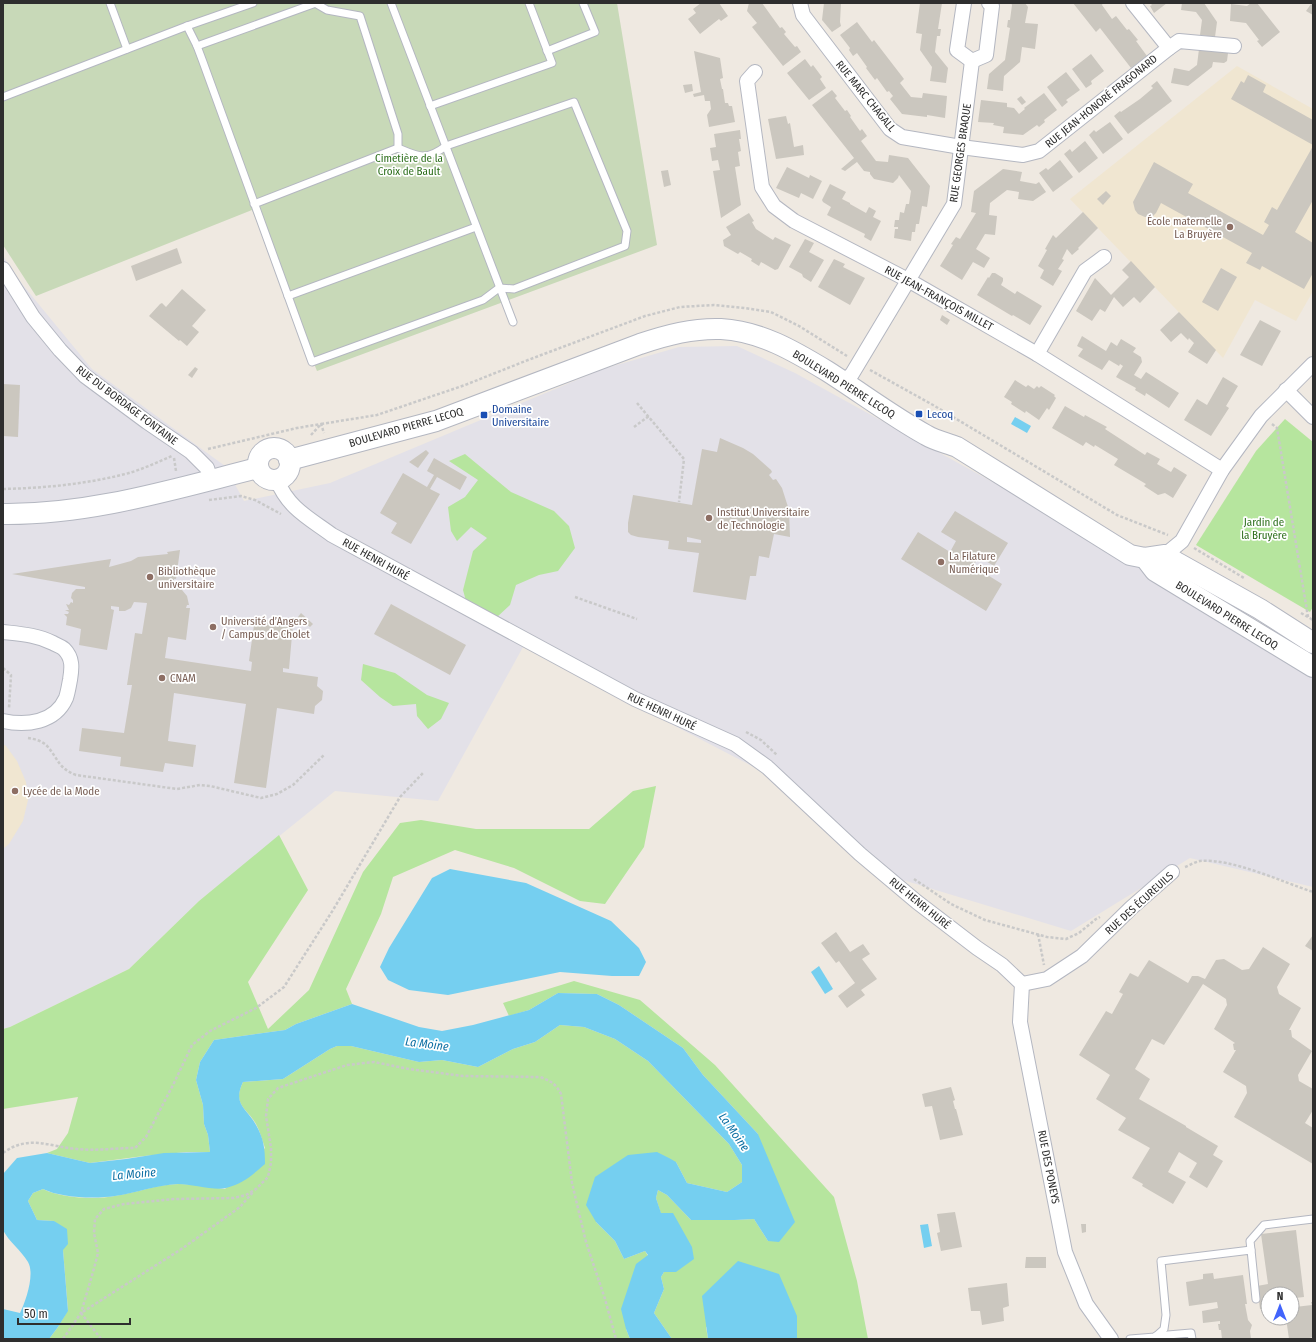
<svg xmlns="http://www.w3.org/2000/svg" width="1316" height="1342" viewBox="0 0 1316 1342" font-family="'Fira Sans Condensed',sans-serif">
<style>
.industrial{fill:#e3e1e8}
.education{fill:#f0e6d1}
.green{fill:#b6e59e}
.cemetery{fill:#c8d9b8}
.water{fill:#75cff0}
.building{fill:#cbc7bf;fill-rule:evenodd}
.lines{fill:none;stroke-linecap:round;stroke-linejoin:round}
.lane-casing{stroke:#b4b7c1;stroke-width:9}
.street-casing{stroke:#b4b7c1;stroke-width:16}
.secondary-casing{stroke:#b4b7c1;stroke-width:22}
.path{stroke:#c9c9c9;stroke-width:2.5;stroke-dasharray:3 2;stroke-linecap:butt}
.lane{stroke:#fff;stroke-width:7}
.street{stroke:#fff;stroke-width:14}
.secondary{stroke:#fff;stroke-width:20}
.education-dot{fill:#8d6e63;stroke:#fff;stroke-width:1.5}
.transit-dot{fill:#1a4fb4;stroke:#fff;stroke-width:1.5}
.labels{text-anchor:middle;stroke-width:3.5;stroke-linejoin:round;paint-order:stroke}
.street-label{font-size:11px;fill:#2e2e2e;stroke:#fff}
.park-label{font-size:11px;fill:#2c6e1b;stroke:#fff}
.education-label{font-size:11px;fill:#785e54;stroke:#fff;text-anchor:start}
.transit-label{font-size:11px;fill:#164399;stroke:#fff;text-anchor:start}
.water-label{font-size:12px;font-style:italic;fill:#0d6fa3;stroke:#fff}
</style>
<rect width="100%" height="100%" fill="#efe9e1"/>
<!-- industrial -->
<path class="industrial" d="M3 256 22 284 92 369 225 466 244 501 330 483 603 369 679 347 737 346 795 373 1313 659V887L1190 858 1071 931 870 870 800 791 523 647 438 801 335 791 199 901 129 969 10 1027 3 1029Z"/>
<!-- education -->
<g class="education">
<path d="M1237 66 1313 109V291L1296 321 1255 300 1223 358 1070 199Z"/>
<path d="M3 744 6 746 17 761 26 782 28 800 23 821 9 844 3 849Z"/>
</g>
<!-- green -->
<g class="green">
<path d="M1285 419 1313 442V607L1310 612 1196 545 1256 451Z"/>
<path d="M465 454 511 492 554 511 569 526 575 548 558 571 539 575 516 585 510 605 496 618 466 601 463 590 473 551 487 538 471 527 457 541 451 531 448 507 465 497 478 480 449 461Z"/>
<path d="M363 664 395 673 427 695 449 703 441 719 428 729 417 716 416 704 393 706 380 697 361 680Z"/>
<path d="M656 786 644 847 605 904 580 901 514 868 455 850 393 877 381 914 346 989 352 1004 296 1024 285 1030 214 1040 200 1062 196 1080 203 1105 204 1124 208 1135 210 1152H187L144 1156 90 1163 47 1153 57 1149 68 1133 78 1097 3 1109V1029L10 1027 129 969 199 901 279 835 308 890 248 982 268 1029 309 990 363 872 400 823 421 820 476 829H589L633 791Z"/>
<path d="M574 981 640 1000 715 1065 834 1197 857 1281 868 1339H797V1316L706 1327 708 1339H672L654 1313 664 1289 661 1277 664 1272H676L661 1214 656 1198 658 1190 667 1195 691 1220H735L754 1219 768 1241 758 1134 703 1075 683 1048 619 1005 597 994 558 993 529 1010 509 1016 503 1003Z"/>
<path d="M560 1025 584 1027 615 1039 648 1061 729 1144 742 1165V1182L727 1192 687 1183 676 1162 596 1222 615 1241 624 1259 645 1251 648 1256 626 1329 630 1339H49L58 1327 68 1310 63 1250 54 1221 37 1220 28 1201 33 1193 43 1189C61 1198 95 1200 115 1196 136 1193 157 1184 179 1184 194 1184 210 1187 225 1189L265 1148C262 1140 260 1131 256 1124 246 1107 232 1105 243 1082L283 1079 330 1049 337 1046H351L419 1062 442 1060 478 1067 513 1049 535 1042Z"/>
</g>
<!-- cemetery -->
<path class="cemetery" d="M3 3H617L657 245 317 371 252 210 36 296 3 245Z"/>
<!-- water -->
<g class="water">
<path d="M1015 417 1031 426 1027 433 1011 424Z"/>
<path d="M450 869 526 883 611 921 639 948 646 962 639 976H612L560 972 448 995 409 990 388 980 380 967 389 948 432 878Z"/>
<path d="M819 966 833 989 825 994 811 972Z"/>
<path d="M558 993 597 994 619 1005 683 1048 703 1075 758 1134 795 1222 779 1242 768 1241 754 1219 735 1220H691L667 1195 658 1190 656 1198 661 1213H673L692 1247 694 1259 676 1272H664L661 1277 664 1289 654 1313 672 1339H630L626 1329 621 1309 636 1264 648 1255 645 1251 624 1259 615 1241 596 1222 586 1205 595 1177 628 1155 657 1152 669 1158 676 1162 687 1183 727 1192 742 1182V1165L729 1144 648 1061 615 1039 584 1027 560 1025 535 1042 513 1049 478 1067 442 1060 419 1062 351 1046H337L330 1049 283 1079 243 1082C232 1105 247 1108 256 1125 264 1139 265 1149 265 1164 251 1176 244 1183 226 1188 215 1191 191 1184 178 1184 156 1185 136 1193 115 1196 95 1199 61 1198 43 1189L33 1193 28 1201 37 1220 54 1221 67 1229 68 1244 63 1250 68 1311 58 1327 49 1339H3V1309L20 1313C26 1301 35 1274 28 1262 21 1250 9 1242 3 1230V1174L17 1158 47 1153 90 1163 126 1159 164 1153 210 1152 208 1135 204 1124 203 1105 196 1080 200 1062 214 1040 285 1030 296 1024 352 1004 419 1027 442 1031 473 1025 529 1010Z"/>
<path d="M928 1224 932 1246 924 1248 920 1225Z"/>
<path d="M738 1261 779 1274 797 1316V1339H708L702 1296Z"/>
</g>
<!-- building -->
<g class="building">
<path d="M701 3H719L728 16 721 21 719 19 700 34 688 19 696 13 693 9Z"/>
<path d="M749 3H762L780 28 782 27 786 32 784 34 795 47 797 46 801 52 783 66 752 27 757 23 747 11Z"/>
<path d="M824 3H841L840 22 841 26 832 32 822 20Z"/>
<path d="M920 3H942L938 29H941L940 36H937L935 52 948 68 946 83 930 81 932 67 920 50 922 34 916 33Z"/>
<path d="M1011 3H1025L1028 7 1025 23 1038 24 1035 49 1022 47 1020 62 1004 76 1003 91 987 89 989 74 1005 60 1010 28 1007 27 1008 20H1010L1012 5Z"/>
<path d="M1073 3H1103L1102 5 1112 19 1116 16 1127 30 1129 29 1138 40 1136 41 1147 56 1131 68 1100 28 1096 32Z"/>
<path d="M1150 3H1167L1154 13 1150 6 1152 5Z"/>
<path d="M1182 3H1204L1217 22 1215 37 1200 35 1202 20 1196 12 1181 10Z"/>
<path d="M1251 3H1257L1280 32 1262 47 1257 41 1259 40 1246 23 1230 21 1231 4 1247 6Z"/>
<path d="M1311 4 1313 5V15L1306 11Z"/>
<path d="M857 22 872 42 874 40 904 79 900 83 911 97 922 98 923 93 947 96 945 118 927 115V117L902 114 890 99 893 96 889 91 887 92 877 78 875 80 866 68 867 67 857 53 853 56 849 50 850 48 840 35Z"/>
<path d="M1199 49 1228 53 1227 61 1224 63 1213 62 1212 67 1188 86 1171 83 1174 68 1189 71 1197 65Z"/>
<path d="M694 51 720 58 723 78 720 79 722 89H723L725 103H728L729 106H732L735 122 709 127 707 115 711 109 710 101H705L704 95 694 97 693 94 701 92Z"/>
<path d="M1091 54 1104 71 1091 81 1092 84 1086 88 1072 69Z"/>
<path d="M805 59 811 67 813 65 822 77 820 79 826 88 809 100 787 73Z"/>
<path d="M1066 72 1080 90 1066 100 1068 102 1062 107 1047 87Z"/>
<path d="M1248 75 1266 85 1263 92 1313 120V145L1231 99 1241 81 1244 83Z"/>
<path d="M1157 81 1172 101 1128 134 1114 116 1120 111 1121 112 1140 99 1153 88 1151 86Z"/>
<path d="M692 84 693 91 685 93 683 85Z"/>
<path d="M832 90 837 96 835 98 845 111 847 110 851 116 850 117 860 131 862 129 867 136 861 141 876 161 888 162 889 155 908 158 930 186 927 207 922 206 919 224H916L915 232H912L911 241 894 238 895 229H898V227H894L895 220H899L900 212 904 213 906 204H909L911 191 899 175 898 178 893 183 874 179 870 174V172L864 171 857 162 845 171 841 169 854 158 812 105Z"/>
<path d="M1044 93 1057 110 1044 120 1045 122 1039 127 1037 125 1023 135 1003 133 1004 127 993 125 994 123 978 122 981 100 1007 103V107L1014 108 1019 114 1025 109 1024 108Z"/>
<path d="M1021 96 1026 102 1022 105 1017 99Z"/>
<path d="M786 116 788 124 790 123 794 147 803 145 804 155 776 159 768 119Z"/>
<path d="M1110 122 1123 139 1103 154 1089 135 1094 130 1096 132Z"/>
<path d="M740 130 741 139H739L741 151 738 152 740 166 735 167 741 205 721 218 713 171 720 170 718 160 712 161 710 148 716 147 714 134Z"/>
<path d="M1085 141 1098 158 1079 173 1064 154 1070 149 1072 152Z"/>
<path d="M1313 146V200L1295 232 1313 243V273L1304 289 1262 266 1260 270 1246 263 1252 253 1161 203 1156 213 1152 217H1145L1138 214 1135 210 1133 202 1154 162 1193 184 1188 193 1263 235 1269 225 1264 222 1272 207 1277 210Z"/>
<path d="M1060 160 1073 177 1053 192 1039 173 1046 168 1048 170Z"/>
<path d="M787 167 809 178 810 175 822 181 813 199 801 193 799 198 776 188Z"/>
<path d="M1003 169 1022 172 1020 181 1036 184 1039 182 1046 192 1033 201 1018 199 1019 192 1007 190 990 203 989 215 997 216 995 235 985 234 976 249 990 258 984 268 973 262 962 280 940 266 953 245 951 244 956 237 960 239 976 213 971 212 974 191Z"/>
<path d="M668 170 671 185 664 187 661 171Z"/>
<path d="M830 184 846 192 842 199 850 203V204L866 213 869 207 876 211 873 217 881 221 871 241 864 237 865 234 827 215 831 207 823 202 822 200Z"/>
<path d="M1106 191 1111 196 1103 205 1097 199Z"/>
<path d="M1083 212 1098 228 1078 248 1079 249 1072 255 1067 249 1062 259 1064 260 1058 269 1062 271 1053 286 1040 278 1044 270 1038 266 1047 250 1045 249 1053 235 1056 238Z"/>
<path d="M749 213 754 221 752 222 756 229 773 240 775 237 791 245 778 269 775 270 761 262 759 266 751 261 752 259 740 252 738 254 724 246 723 240 731 235 726 227Z"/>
<path d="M805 239 814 243 809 252 824 260 811 282 803 277 802 274 789 267Z"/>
<path d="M177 248 182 263 136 281 131 266Z"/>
<path d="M834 259 845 264 843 267 865 278 850 305 818 287Z"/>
<path d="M1131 261 1155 287 1140 303 1134 297 1123 307 1114 297 1105 312 1100 309 1092 321 1076 311 1095 278 1111 295 1129 277 1122 270Z"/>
<path d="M1221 268 1237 277 1218 311 1202 302Z"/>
<path d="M992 273H995L1003 278V281L1001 285 1015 294 1017 291 1042 306 1030 325 1013 315 1012 316 977 295 988 277 989 278Z"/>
<path d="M182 289 206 310 192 326 199 332 187 346 180 340 179 341 149 316 160 304 162 303 166 307Z"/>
<path d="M1179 312 1216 350 1207 364 1188 352 1194 343 1189 338 1188 340 1181 333 1171 342 1160 330Z"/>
<path d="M942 315 950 320 947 325 940 320Z"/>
<path d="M1260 320 1281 331 1262 366 1240 355Z"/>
<path d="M1082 336 1106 351 1111 342 1117 346 1121 339 1136 348 1133 352 1141 357 1142 362 1134 375 1141 379 1146 372 1179 393 1169 408 1146 393 1145 396 1135 390 1136 388 1116 377 1123 366 1120 364 1119 366 1109 360 1102 370 1078 356 1083 349 1077 346Z"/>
<path d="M195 367 198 369 192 378 188 375Z"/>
<path d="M1223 377 1238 386 1226 406 1229 408 1211 436 1184 420 1197 399 1207 405Z"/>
<path d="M1015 380 1026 387 1028 385 1034 389 1037 386 1039 388 1041 386 1055 395 1054 396 1056 398 1049 410 1047 408 1039 420 1026 411 1025 413 1011 404 1012 402 1004 397Z"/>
<path d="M3 384 20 385 18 437 3 436Z"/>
<path d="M1065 406 1084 417 1085 415 1107 427 1105 429 1145 455 1147 452 1160 459 1157 464 1171 472 1174 467 1187 475 1173 498 1165 493 1158 495 1144 486 1146 484 1114 465 1118 459 1095 445 1094 447 1086 442 1083 446 1052 428Z"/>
<path d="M720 438 743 448 753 454 771 470 772 472 769 475 773 480 776 479 782 488 789 510 790 537 774 534 769 558 759 556 756 576H750L746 600 693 592 699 553 668 549 669 541 638 537 631 535 628 532V523L633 495 692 505 702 449 717 452ZM687 537 701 540V543L687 542Z"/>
<path d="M426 450 429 453 418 468 409 462Z"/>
<path d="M434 458 467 477 460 490 437 477 430 489 440 494 411 544 391 533 397 523 380 513 403 473 427 487 434 475 427 471Z"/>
<path d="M955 511 1008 543 994 566 979 557 973 566 1002 584 986 611 901 559 918 532 950 552 956 541 941 532Z"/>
<path d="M180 550 176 579H174L173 585 182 590 187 596 189 605H187L186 608H190L186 640 168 637 165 658 251 671 252 662 249 661 255 618 293 624 289 669 283 668V672L318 677 317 686 323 691 322 700 315 706 314 714 277 708 266 788 234 783 246 704 174 693 168 741 196 745 193 767 165 763 163 772 120 766 121 757 79 751 82 728 124 733 132 685H127L135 633 142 634 147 603 134 602 131 608 125 611H119V607L111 606V609L114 610 107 650 79 645 81 629 66 625 67 617 64 614H68L69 612 65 610H69L66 604 69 605 71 602 73 603V600L71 598 72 593 76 589H85V587L12 574 111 559 109 567 131 561 138 557 168 554 167 552Z"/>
<path d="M391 604 466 645 450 675 374 634Z"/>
<path d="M301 613 313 624 310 627 298 617Z"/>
<path d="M836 932 850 952 863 944 870 954 862 959 877 979 861 990 865 995 847 1008 838 996 855 983 839 961 836 963 821 943Z"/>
<path d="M1313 935V951L1305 946Z"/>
<path d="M1263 947 1290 964 1277 987 1279 994 1301 1008 1289 1030H1291L1292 1037 1312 1051 1298 1075 1299 1081 1313 1089V1110L1305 1123 1313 1128V1164L1234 1117 1247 1093 1246 1086 1223 1072 1236 1050H1234L1233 1044 1235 1043 1214 1029 1227 1005 1226 999 1203 984 1164 1045 1152 1039 1135 1069 1150 1079 1139 1099 1186 1126V1127L1218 1146 1213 1155 1223 1161 1207 1188 1189 1177 1197 1163 1179 1152 1168 1172 1186 1182 1173 1204 1142 1186 1143 1184 1132 1178 1150 1148 1118 1130 1126 1118 1096 1099 1110 1075 1079 1055 1106 1011 1112 1014 1123 994 1119 992 1130 973 1138 977 1149 960 1188 983 1192 976H1198L1205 979 1216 960 1224 959 1242 970 1249 969Z"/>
<path d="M951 1087 955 1100 953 1101 955 1109H956L963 1135 940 1140 932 1106 925 1107 922 1094Z"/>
<path d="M955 1212 962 1247 941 1251 937 1233 940 1232 937 1214Z"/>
<path d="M1081 1224H1086V1232L1082 1233Z"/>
<path d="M1296 1230 1304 1297 1295 1298V1307L1312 1305 1311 1302H1313V1337L1306 1339H1289L1286 1318H1292V1294H1268V1308L1260 1309 1257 1286 1268 1284 1261 1234Z"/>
<path d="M1026 1257H1046V1268H1025Z"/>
<path d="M1213 1273 1214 1279 1243 1275 1247 1304H1245L1248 1320 1252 1325 1250 1331 1251 1339H1222L1221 1330H1219L1218 1324H1220V1321L1203 1323 1202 1311 1218 1308 1217 1302 1189 1306 1186 1282 1203 1279V1274Z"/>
<path d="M1007 1283 1009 1306 1003 1308 1004 1321 982 1325 980 1311H971L968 1288Z"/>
</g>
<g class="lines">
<!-- lane casing -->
<g class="lane-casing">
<g id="lane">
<path d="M110 3 127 49"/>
<path d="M315 3 327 10 360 16 398 134V148"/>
<path d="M391 3 513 322"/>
<path d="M187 26 197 46 203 62C239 162 276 262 312 362L483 300 499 288 514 289 625 246 627 231 574 102 446 146C426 161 419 157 398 148L254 204"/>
<path d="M197 46 316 3"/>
<path d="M547 51 595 32 583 3"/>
<path d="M3 97 187 26 253 3"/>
<path d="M430 106 552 63 529 3"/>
<path d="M288 296 476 227"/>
<path d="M1251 1250 1250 1241 1264 1225 1313 1219"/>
<path d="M1156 1336 1191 1333 1192 1339"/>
<path d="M1130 1339 1155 1337 1164 1329 1166 1315 1161 1261 1251 1250 1256 1299"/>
</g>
</g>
<!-- street casing -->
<g class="street-casing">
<g id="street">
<path d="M800 3 803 15 890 129 902 137 961 147 1023 155 1039 151 1169 48 1133 3"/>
<path d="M964 3 957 50 972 61"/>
<path d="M1169 48 1179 41 1234 46"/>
<path d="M972 61 986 55 992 6 989 3"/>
<path d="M755 72 747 81 762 187 774 206 794 221 908 280 1037 354 1222 470"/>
<path d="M3 269 33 317 60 350 85 376 147 422 191 452 207 468 211 480"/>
<path d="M1037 354 1085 271 1104 257"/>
<path d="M844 382 852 374 954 204 972 61"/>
<path d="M1286 390 1313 417"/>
<path d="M277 480C288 508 309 518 332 535L635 699 735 744 767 767 860 854 917 902 977 948 1002 965 1022 984"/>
<path d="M1165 555 1182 541 1222 470 1261 416 1313 364"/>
<path d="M3 632C21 634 37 635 53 643 56 645 61 646 64 649 73 658 72 668 70 680 69 685 68 692 66 698 55 723 26 726 3 721"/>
<path d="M1022 984 1020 1022 1065 1252 1086 1304 1111 1339"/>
<path d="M1022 984 1047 979 1082 956 1131 908 1172 872"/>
</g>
</g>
<!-- secondary casing -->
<g class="secondary-casing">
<g id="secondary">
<circle cx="274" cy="464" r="16"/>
<path d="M289 460 436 421 640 344C667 335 693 328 721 329 760 331 794 351 827 371 860 392 892 416 926 435 936 441 947 443 957 447L1130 555 1145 558 1165 555 1176 562 1260 609 1313 643"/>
<path d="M3 514C90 515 174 489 258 468"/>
<path d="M1145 558 1155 571 1313 667"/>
</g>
</g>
<!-- path -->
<g class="path">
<path d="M870 370 933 405 1117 515 1168 535"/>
<path d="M637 403 684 459 679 502"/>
<path d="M1272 424 1277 428 1308 617"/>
<path d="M634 427 649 416"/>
<path d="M311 435 321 424 377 415 465 385 528 360 645 316 680 307 714 305 744 308 771 312 799 326 847 356"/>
<path d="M208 449 297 428 321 424 324 433"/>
<path d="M174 458 176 471"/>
<path d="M3 489C45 488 88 484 129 473 143 469 158 462 172 456"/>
<path d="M209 500 241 496 255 500 281 514"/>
<path d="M1194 548 1244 578"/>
<path d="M575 597 637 619"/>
<path d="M1301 613 1313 620"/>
<path d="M3 668 11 675 9 708"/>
<path d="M746 732 761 740 777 755"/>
<path d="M28 738C35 739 43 741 48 747 59 760 58 768 76 775L177 789 200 785 210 786 261 798 277 794 293 785 324 755"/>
<path d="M1185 867C1190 865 1195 862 1200 861 1232 858 1282 882 1313 892"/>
<path d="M914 879 951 904 985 920 1047 937 1066 939 1079 933 1096 919 1100 917"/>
<path d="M1038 934 1044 965"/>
<path d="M3 1153C29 1134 50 1147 77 1149 96 1151 116 1148 135 1148L146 1137 174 1083 192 1045 210 1031 256 1008 284 987 333 910 400 797 423 773"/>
<path d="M63 1339 81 1313 93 1272 98 1253 94 1233 95 1219 104 1209 124 1204 174 1199 234 1198 246 1195 256 1189 268 1177 271 1163V1148L266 1116 268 1099 278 1088 347 1065 374 1062 409 1069 463 1076 540 1077C551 1081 556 1084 561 1094L572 1183 586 1242 605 1299 616 1339"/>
<path d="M101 1339 81 1313 183 1248 240 1207 253 1192"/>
</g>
<!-- lane -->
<use href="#lane" class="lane"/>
<!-- street -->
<use href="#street" class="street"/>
<!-- secondary -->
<use href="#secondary" class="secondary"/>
</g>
<!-- markers -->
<g class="education-dot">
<circle cx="1230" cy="227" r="4"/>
<circle cx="709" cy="518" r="4"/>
<circle cx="941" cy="562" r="4"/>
<circle cx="150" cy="577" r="4"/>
<circle cx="213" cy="627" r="4"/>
<circle cx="162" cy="678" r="4"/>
<circle cx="15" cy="791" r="4"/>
</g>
<g class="transit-dot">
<rect x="915" y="410" width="8" height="8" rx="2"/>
<rect x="480" y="411" width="8" height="8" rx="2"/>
</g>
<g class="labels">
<!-- street labels -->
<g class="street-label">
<text transform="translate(866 96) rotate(51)" y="4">RUE MARC CHAGALL</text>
<text transform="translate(1101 101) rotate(-39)" y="4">RUE JEAN-HONORÉ FRAGONARD</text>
<text transform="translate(960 153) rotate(-82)" y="4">RUE GEORGES BRAQUE</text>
<text transform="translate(939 298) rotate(29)" y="4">RUE JEAN-FRANÇOIS MILLET</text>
<text transform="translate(844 384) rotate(32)" y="4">BOULEVARD PIERRE LECOQ</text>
<text transform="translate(127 405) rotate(37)" y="4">RUE DU BORDAGE FONTAINE</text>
<text transform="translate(406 427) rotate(-16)" y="4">BOULEVARD PIERRE LECOQ</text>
<text transform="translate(376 559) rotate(29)" y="4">RUE HENRI HURÉ</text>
<text transform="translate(1227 615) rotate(32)" y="4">BOULEVARD PIERRE LECOQ</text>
<text transform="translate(662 711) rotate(25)" y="4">RUE HENRI HURÉ</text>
<text transform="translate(920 903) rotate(39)" y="4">RUE HENRI HURÉ</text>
<text transform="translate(1139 903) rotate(-42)" y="4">RUE DES ÉCUREUILS</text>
<text transform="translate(1049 1167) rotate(79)" y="4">RUE DES PONEYS</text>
</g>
<!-- park labels -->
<g class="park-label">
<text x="409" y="162">Cimetière de la<tspan x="409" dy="13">Croix de Bault</tspan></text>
<text x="1264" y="526">Jardin de<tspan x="1264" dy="13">la Bruyère</tspan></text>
</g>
<!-- education labels -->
<g class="education-label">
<text x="1222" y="225" text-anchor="end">École maternelle<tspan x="1222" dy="13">La Bruyère</tspan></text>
<text x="717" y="516">Institut Universitaire<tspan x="717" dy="13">de Technologie</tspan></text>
<text x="949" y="560">La Filature<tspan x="949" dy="13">Numérique</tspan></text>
<text x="158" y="575">Bibliothèque<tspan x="158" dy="13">universitaire</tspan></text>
<text x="221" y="625">Université d’Angers<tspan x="221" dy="13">/ Campus de Cholet</tspan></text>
<text x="170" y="682">CNAM</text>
<text x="23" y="795">Lycée de la Mode</text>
</g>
<!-- transit labels -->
<g class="transit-label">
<text x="492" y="413">Domaine<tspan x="492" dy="13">Universitaire</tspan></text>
<text x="927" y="418">Lecoq</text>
</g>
<!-- water labels -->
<g class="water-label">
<text transform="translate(427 1044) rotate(7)" y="4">La Moine</text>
<text transform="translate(734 1132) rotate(55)" y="4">La Moine</text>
<text transform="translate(134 1174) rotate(-5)" y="4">La Moine</text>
</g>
</g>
<!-- border -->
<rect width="1316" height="1342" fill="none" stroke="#2e2e2e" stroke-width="8"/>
<!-- north arrow -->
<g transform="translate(1280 1306)"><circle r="19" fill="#ffffff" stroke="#ababab"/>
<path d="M0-3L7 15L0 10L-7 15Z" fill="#4264fb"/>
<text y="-6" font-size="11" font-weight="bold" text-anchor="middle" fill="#2e2e2e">N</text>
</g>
<!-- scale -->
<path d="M18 1318v6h112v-6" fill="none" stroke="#2e2e2e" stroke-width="2"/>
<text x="24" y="1318" font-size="12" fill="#2e2e2e" stroke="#ffffff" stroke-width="3" paint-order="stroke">50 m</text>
</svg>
